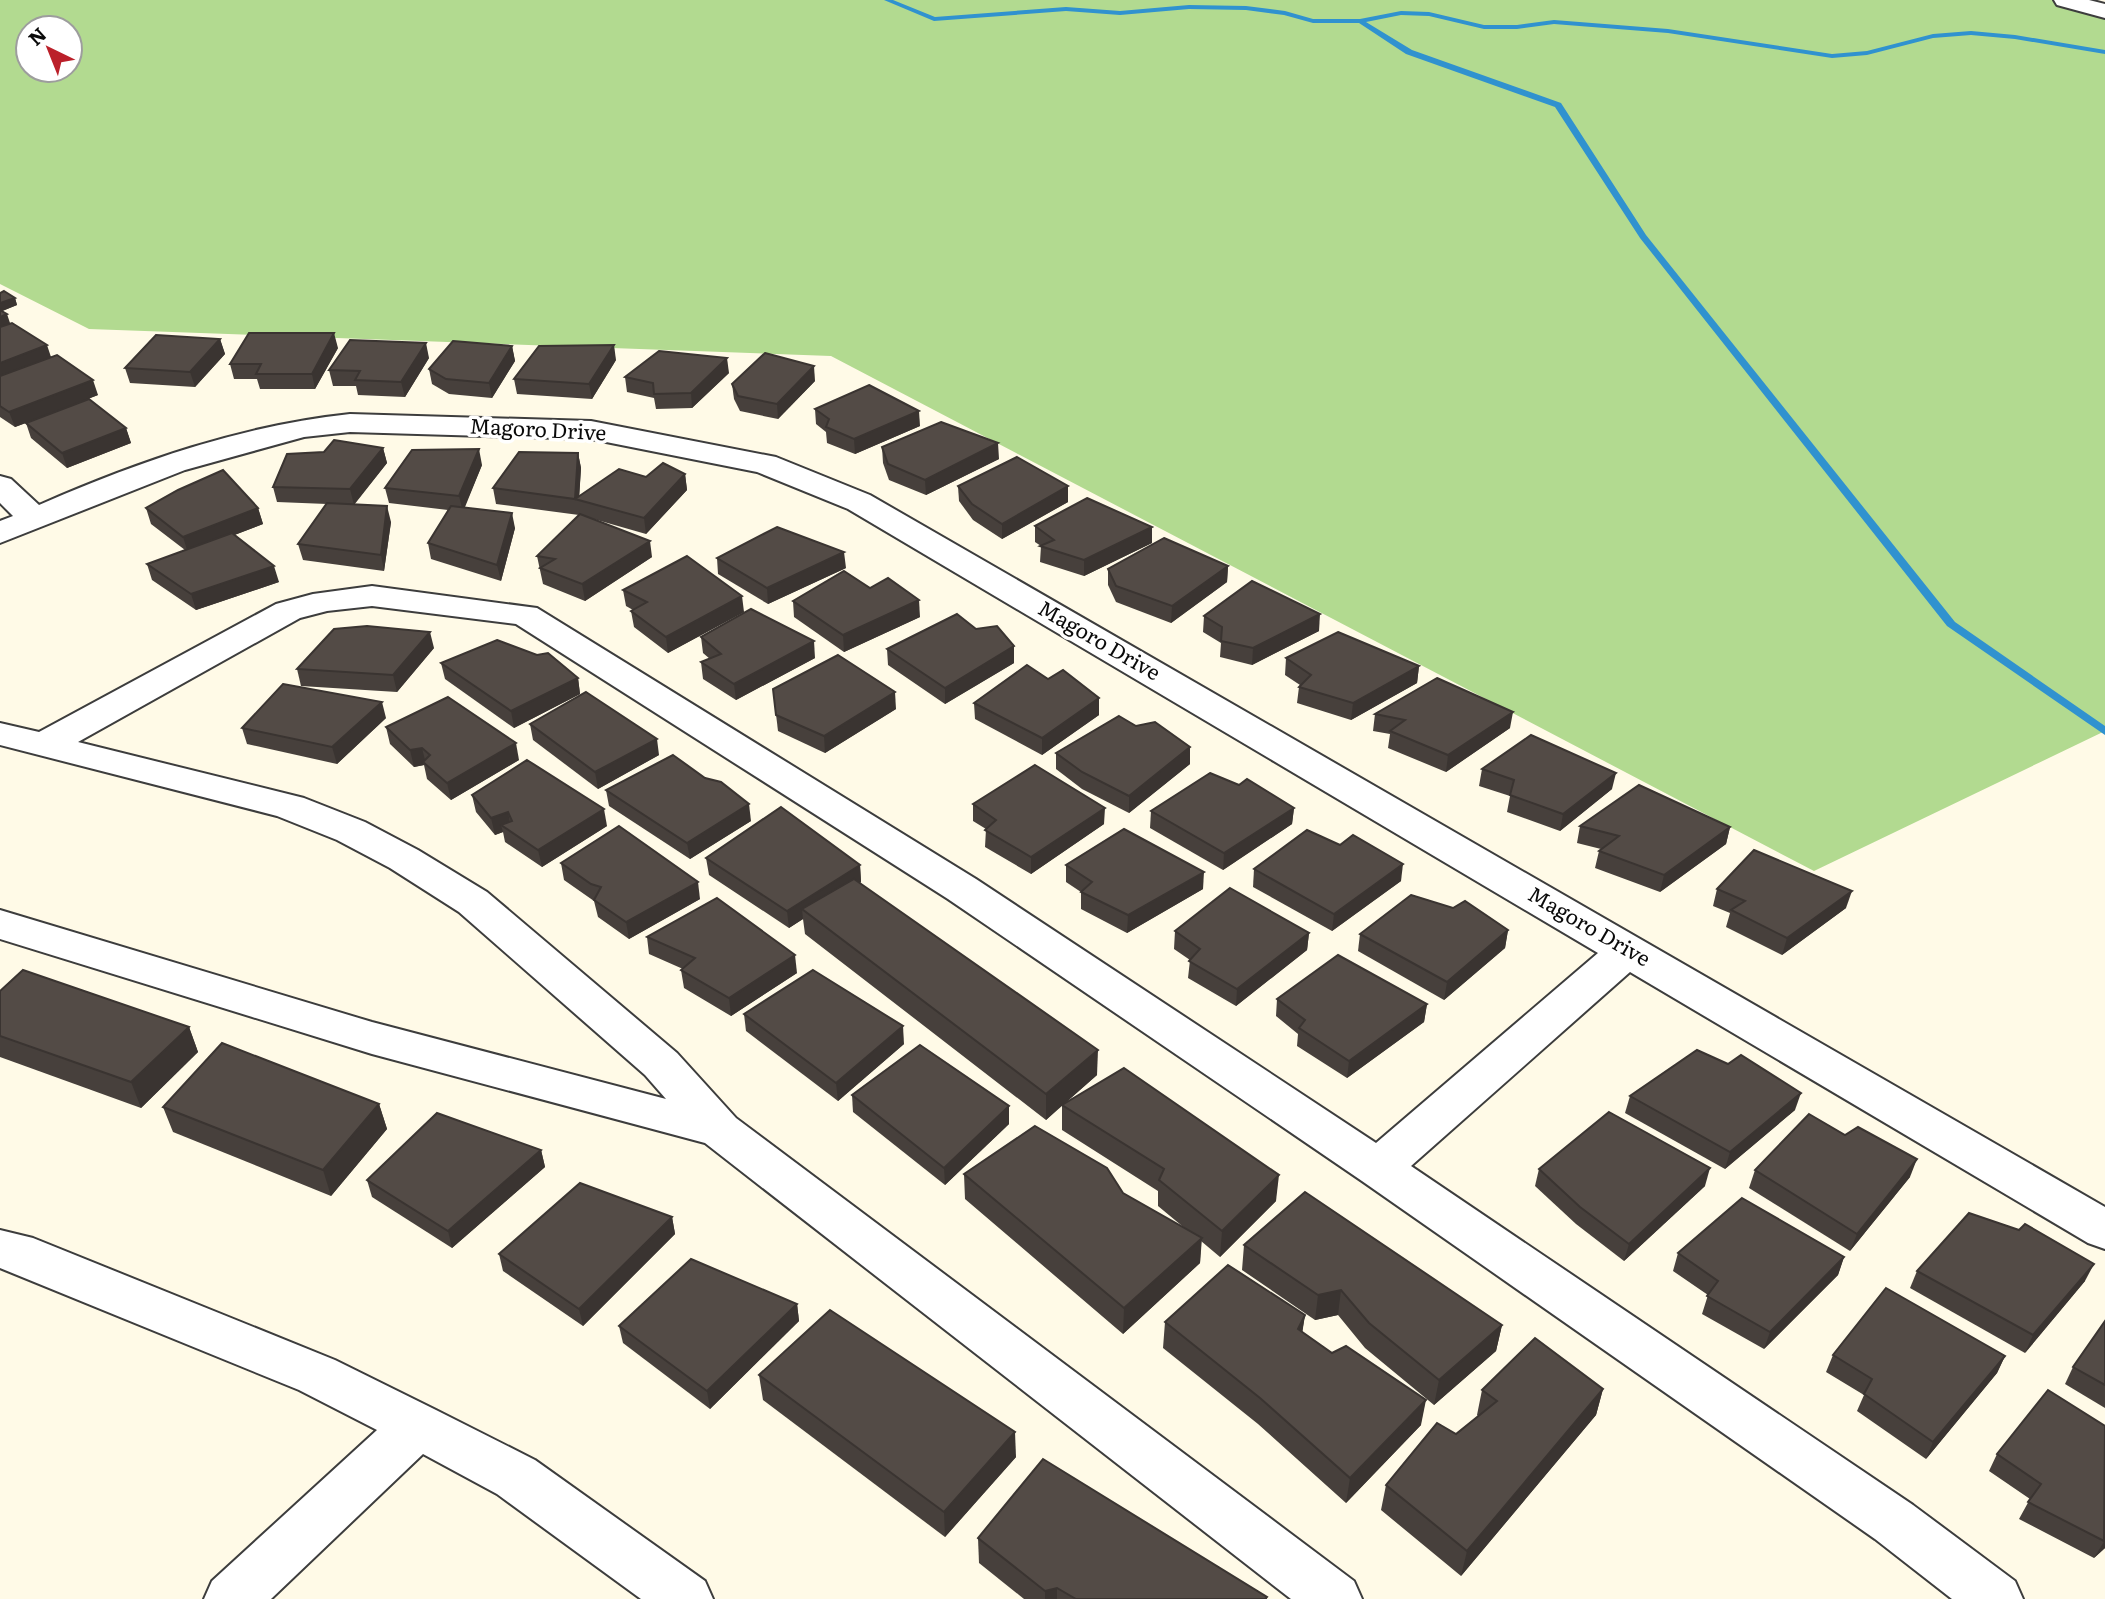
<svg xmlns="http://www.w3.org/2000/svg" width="2105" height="1599" viewBox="0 0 2105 1599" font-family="Literata,serif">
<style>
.forest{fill:#b2da90;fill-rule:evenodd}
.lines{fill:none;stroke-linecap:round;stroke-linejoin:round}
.stream{fill:#3092cf;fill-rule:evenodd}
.street-casing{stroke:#3d3d3d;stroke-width:4}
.street{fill:#fff;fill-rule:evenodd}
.wall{fill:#47403c}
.shaded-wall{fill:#3a3431}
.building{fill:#534b46;stroke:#3a3431;stroke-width:2}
.labels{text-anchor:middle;stroke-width:7;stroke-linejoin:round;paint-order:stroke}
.street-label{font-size:21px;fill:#0a0a0a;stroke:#fff}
</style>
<rect width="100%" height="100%" fill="#fffae7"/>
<!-- forest -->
<path class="forest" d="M0 0H2061L2105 11V731L1814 871 831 356 89 329 0 284ZM28 28H70V70H28Z"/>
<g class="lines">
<!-- stream -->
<path class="stream" d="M884 0H893L935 17 1066 7 1120 11 1189 5 1246 6 1285 11 1313 19H1360L1401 11 1429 12 1484 25H1517L1554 20 1668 29 1832 54 1867 51 1933 34 1971 31 2015 35 2105 50V54L2015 39 1971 35 1933 38 1867 55 1832 58 1668 33 1554 24 1517 29H1484L1429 16 1401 15 1366 22 1412 50 1561 103 1646 235 1955 622 2105 726V735L1947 626 1640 238 1555 107 1406 54 1359 23H1313L1284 15 1246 10 1189 9 1120 15 1066 11 934 21Z"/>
<!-- street casing -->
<g class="street-casing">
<g id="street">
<path d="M2054 0H2089L2105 4V18L2057 5Z"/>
<path d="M350 414 591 421 776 457 870 495 2105 1207V1249L2088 1243 1630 972 1411 1166 1913 1505 2015 1581 2023 1599H1952L1875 1539 1362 1181 948 899 516 624 372 606 327 611 300 618 78 742 304 798 365 822 418 850 487 892 677 1053 736 1118 1354 1581 1362 1599H1291L705 1143 372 1054 0 939V910L372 1022 666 1099 645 1075 459 912 390 868 337 840 277 816 0 745V723L39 732 276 604 313 594 372 586 537 608 976 879 1376 1143 1598 953 848 509 757 472 591 439 350 432 304 437 185 470 0 543V521L13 516 0 503V476L11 479 39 505C137 462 243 425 350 414Z"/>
<path d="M0 1230 33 1238 335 1360 436 1410 535 1460 705 1581 713 1599H641L497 1494 423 1454 271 1599H204L212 1581 377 1430 299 1390 0 1268Z"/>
</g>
</g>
<!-- street -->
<use href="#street" class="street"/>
</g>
<!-- wall -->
<g class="wall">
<path d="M0 293 15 298 17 305 2 311 10 324 98 395 60 410 126 428 131 443 67 468 31 438 26 423 15 427 0 417Z"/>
<path d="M220 339 225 354 195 387 130 383 125 368Z"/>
<path d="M512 346 515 361 492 398 449 394 432 384 429 369Z"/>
<path d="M338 348 315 389H260L257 379H234L230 364Z"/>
<path d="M429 358 405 397 358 395 356 386H333L329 370Z"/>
<path d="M616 360 592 399 517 394 514 379Z"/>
<path d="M729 373 692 408 656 409 654 398 627 392 625 377Z"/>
<path d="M815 381 778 419 740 411 734 399 732 384Z"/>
<path d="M815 409 920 426 855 454 827 443 826 432 816 424Z"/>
<path d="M882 447 999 459 926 495 889 480 883 463Z"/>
<path d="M383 448 387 463 354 504 391 522 384 571 303 560 298 544 327 504 277 502 273 487Z"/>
<path d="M578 453 581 468 579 497 646 477 685 474 687 490 646 534 590 518 652 557 585 601 543 584 537 556 579 515 496 504 493 488Z"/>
<path d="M482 465 464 508 515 528 501 581 431 559 428 543 448 510 389 503 385 488Z"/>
<path d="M958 486 1068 502 1002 539 973 520 959 501Z"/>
<path d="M146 508H258L263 524 234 535 279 582 196 610 152 580 147 564 185 550 151 524Z"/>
<path d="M1035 526 1152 543 1084 576 1040 562 1041 546 1035 542Z"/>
<path d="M717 558 846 568 768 604 718 574Z"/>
<path d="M1228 566 1227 582 1171 623 1116 602 1108 585V569Z"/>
<path d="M870 588 920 617 844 652 794 617 793 601Z"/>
<path d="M623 590 744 612 668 653 634 627 631 611 633 610 626 606Z"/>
<path d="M1204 616 1319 631 1252 665 1220 657 1221 643 1203 632Z"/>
<path d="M701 637 815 658 736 700 703 679 701 662 710 659 703 653Z"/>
<path d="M434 648 397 692 301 686 297 669Z"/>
<path d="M887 649 1014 663 945 704 888 665Z"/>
<path d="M1286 658 1419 666 1417 683 1351 720 1297 703 1299 687 1300 685 1285 675Z"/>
<path d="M441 663 578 678 580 694 514 728 445 679Z"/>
<path d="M1048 679 1099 698V715L1042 755 975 719 974 703Z"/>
<path d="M773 689 896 709 825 753 778 731Z"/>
<path d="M1375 714 1510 728 1446 772 1388 748 1390 734 1373 731Z"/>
<path d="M386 718 337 764 247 744 242 728Z"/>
<path d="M530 724 659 755 598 789 533 740Z"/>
<path d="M386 727 519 760 451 800 427 779 424 765 414 767 390 744Z"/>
<path d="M1056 753 1190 764 1129 813 1082 789 1056 769Z"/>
<path d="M1482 769 1612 789 1560 831 1507 812 1510 796 1479 786Z"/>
<path d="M606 790 751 821 690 859 609 806Z"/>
<path d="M472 795 607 826 542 867 505 842 503 832 495 835 476 812Z"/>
<path d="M973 804 1104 824 1031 874 985 847 986 829 973 821Z"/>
<path d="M1294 808 1292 824 1223 870 1150 828 1151 811Z"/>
<path d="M1580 826 1730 827 1726 844 1660 892 1595 868 1599 851 1601 849 1577 843Z"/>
<path d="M706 858 860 865 861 882 860 883 1097 1075 1064 1104 1276 1201 1220 1257 1201 1241 1200 1263 1123 1334 965 1199 964 1174 1123 1193 1187 1230 1158 1206V1191L1062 1130V1105L1046 1120 805 934 803 919 789 928 709 875Z"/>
<path d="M561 863 700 899 629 939 598 917 594 901 564 880Z"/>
<path d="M1066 865 1203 889 1127 933 1081 909V892L1066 882Z"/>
<path d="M1254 869 1401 881 1332 931 1253 887Z"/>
<path d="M1717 889 1846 908 1782 955 1726 927 1730 913 1713 906Z"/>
<path d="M1453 908 1508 930 1505 948 1444 1000 1358 951 1360 934Z"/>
<path d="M1175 931 1309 933 1307 950 1236 1006 1188 978 1190 960 1174 949Z"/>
<path d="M647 937 797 973 731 1016 684 988 681 970 683 969 649 954Z"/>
<path d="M0 991 189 1027 198 1052 141 1108 0 1057Z"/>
<path d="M1277 999 1427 1004 1424 1022 1347 1078 1297 1046 1298 1034 1276 1016Z"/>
<path d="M744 1014 904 1044 838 1101 746 1031Z"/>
<path d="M852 1095 1009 1124 945 1185 853 1112Z"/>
<path d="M1630 1096 1795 1110 1725 1169 1625 1113Z"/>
<path d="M379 1104 387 1129 331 1196 173 1132 163 1107Z"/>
<path d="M1845 1135 1910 1177 1850 1251 1749 1188 1755 1170Z"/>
<path d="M541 1150 545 1167 452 1248 372 1197 367 1180Z"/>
<path d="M1539 1169 1705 1186 1624 1261 1576 1224 1535 1186Z"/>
<path d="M672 1217 675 1234 583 1326 503 1271 499 1254Z"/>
<path d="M1244 1245 1502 1325 1496 1351 1434 1405 1365 1348 1338 1315 1315 1320 1242 1270Z"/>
<path d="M1678 1253 1844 1257 1838 1275 1764 1349 1702 1314 1708 1295 1673 1271Z"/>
<path d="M1917 1271 2085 1281 2025 1353 1910 1288Z"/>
<path d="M797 1304 799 1321 710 1409 623 1343 619 1326Z"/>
<path d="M1305 1315 1302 1332 1421 1425 1346 1503 1258 1424 1163 1348 1165 1322Z"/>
<path d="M2105 1321V1408L2065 1384 2073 1367Z"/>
<path d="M1833 1355 2005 1356 1997 1373 1926 1459 1857 1411 1864 1395 1826 1372Z"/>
<path d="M759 1375 1016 1457 945 1537 763 1400Z"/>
<path d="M1603 1389 1596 1415 1461 1576 1381 1510 1386 1485 1456 1434 1478 1416 1477 1415 1482 1390Z"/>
<path d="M2105 1426V1548L2094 1558 2019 1519 2030 1499 1989 1471 1997 1454Z"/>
<path d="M978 1538 1267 1597V1599H1024L979 1563Z"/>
</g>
<!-- shaded-wall -->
<g class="shaded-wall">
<path d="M15 298 17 305 0 312V303Z"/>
<path d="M7 314 12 329 0 333V317Z"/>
<path d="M334 333 338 348 315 389 312 374Z"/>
<path d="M220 339 225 354 195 387 190 372Z"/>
<path d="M426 343 429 358 405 397 401 382Z"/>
<path d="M47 345 52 360 0 380V363Z"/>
<path d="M614 345 616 360 592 399 589 384Z"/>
<path d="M512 346 515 361 492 398 489 383Z"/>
<path d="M727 358 729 373 692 408 691 393Z"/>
<path d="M814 366 815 381 778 419 777 404Z"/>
<path d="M93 380 98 395 15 427 9 412Z"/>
<path d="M919 411 920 426 855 454 854 439Z"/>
<path d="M126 428 131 443 67 468 62 453Z"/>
<path d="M998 443 999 459 926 495 925 480Z"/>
<path d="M383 448 387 463 354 505 350 489Z"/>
<path d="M479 449 482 465 463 512 459 496Z"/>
<path d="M578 453 581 468 579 500 575 499 578 515 575 499Z"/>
<path d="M685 474 687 490 646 534 644 518Z"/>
<path d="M1068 486V502L1002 539V524Z"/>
<path d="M387 506 391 522 384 571 381 555Z"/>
<path d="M258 508 263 524 188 553 183 537Z"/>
<path d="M512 513 515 528 501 581 497 565Z"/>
<path d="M1152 527V543L1084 576V560Z"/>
<path d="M650 541 652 557 585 601 582 584Z"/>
<path d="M844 552 846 568 768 604 767 588Z"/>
<path d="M274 566 279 582 196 610 191 594Z"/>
<path d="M1228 566 1227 582 1171 623 1172 606Z"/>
<path d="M742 596 744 612 668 653 666 637Z"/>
<path d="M919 600 920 617 844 652 843 635Z"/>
<path d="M1320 614 1319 631 1252 665 1253 648Z"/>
<path d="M430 632 434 648 397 692 393 675Z"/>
<path d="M814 641 815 658 736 700 734 684Z"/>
<path d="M1014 646V663L945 704V688Z"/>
<path d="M1419 666 1417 683 1351 720 1353 703Z"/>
<path d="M578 678 580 694 514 728 511 711Z"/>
<path d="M895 692 896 709 825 753 824 736Z"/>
<path d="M1099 698V715L1042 755V738Z"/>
<path d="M382 702 386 718 337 764 332 747Z"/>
<path d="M1513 712 1510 728 1446 772 1448 755Z"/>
<path d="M657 739 659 755 598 789 595 772Z"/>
<path d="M516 743 519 760 451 800 447 783Z"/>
<path d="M1190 747V764L1129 813V796Z"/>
<path d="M422 748 426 764 423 762 424 765 414 767 410 750Z"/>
<path d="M1616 773 1612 789 1560 831 1563 814Z"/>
<path d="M749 804 751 821 690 859 687 843Z"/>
<path d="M1105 808 1104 824 1031 874V857Z"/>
<path d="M1294 808 1292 824 1223 870 1224 853Z"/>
<path d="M604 809 607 826 542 867 538 850Z"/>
<path d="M508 812 511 829 501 825 503 832 495 835 491 818Z"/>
<path d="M1730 827 1726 844 1660 892 1664 875Z"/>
<path d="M1403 864 1401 881 1332 931 1334 914Z"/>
<path d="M860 865 861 882 810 915 802 909 803 919 789 928 787 911Z"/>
<path d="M1204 872 1203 889 1127 933 1128 915Z"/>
<path d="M698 882 700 899 629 939 626 922Z"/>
<path d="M1852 891 1846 908 1782 955 1787 938Z"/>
<path d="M1508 930 1505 948 1444 1000 1447 982Z"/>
<path d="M1309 933 1307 950 1236 1006 1237 989Z"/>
<path d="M795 955 797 973 731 1016 729 998Z"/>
<path d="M1427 1004 1424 1022 1347 1078 1349 1061Z"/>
<path d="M903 1026 904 1044 838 1101 836 1083Z"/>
<path d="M189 1027 198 1052 141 1108 131 1082Z"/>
<path d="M1098 1050 1097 1075 1046 1120V1094Z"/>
<path d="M1801 1093 1795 1110 1725 1169 1730 1152Z"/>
<path d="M379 1104 387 1129 331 1196 323 1170Z"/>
<path d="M1009 1106V1124L945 1185 944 1168Z"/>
<path d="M541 1150 545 1167 452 1248 448 1231Z"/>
<path d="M1917 1159 1910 1177 1850 1251 1857 1234Z"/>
<path d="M1710 1168 1705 1186 1624 1261 1629 1244Z"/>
<path d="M1279 1175 1276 1201 1220 1257 1222 1231Z"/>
<path d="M672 1217 675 1234 583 1326 579 1309Z"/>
<path d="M1202 1238 1200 1263 1123 1334 1124 1308Z"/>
<path d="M1844 1257 1838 1275 1764 1349 1770 1332Z"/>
<path d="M2094 1264 2085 1281 2025 1353 2033 1335Z"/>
<path d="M1341 1290 1338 1315 1315 1320 1318 1295Z"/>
<path d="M797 1304 799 1321 710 1409 707 1391Z"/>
<path d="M1305 1315 1301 1341 1298 1329Z"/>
<path d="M1502 1325 1496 1351 1434 1405 1439 1380Z"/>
<path d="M2005 1356 1997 1373 1926 1459 1933 1442Z"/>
<path d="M1603 1389 1596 1415 1461 1576 1467 1551Z"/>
<path d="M1426 1400 1421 1425 1346 1503 1350 1478Z"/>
<path d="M1015 1432 1016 1457 945 1537 944 1512Z"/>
<path d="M2105 1540V1548L2094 1558Z"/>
<path d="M1057 1588V1599H1045V1591Z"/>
</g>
<!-- building -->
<g class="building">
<path d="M4 291 15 298 0 303V293Z"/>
<path d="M0 310 7 314 0 317Z"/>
<path d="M12 323 47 345 0 363V327Z"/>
<path d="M249 333H334L312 374H256L261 364H230Z"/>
<path d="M156 335 220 339 190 372 125 368Z"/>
<path d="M350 340 426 343 401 382 355 380 360 371 329 370Z"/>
<path d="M453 341 512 346 489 383 446 379 429 369Z"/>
<path d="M614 345 589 384 514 379 539 346Z"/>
<path d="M659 351 727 358 691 393 654 394 653 383 625 377Z"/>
<path d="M765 353 814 366 777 404 738 396 732 384Z"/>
<path d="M57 355 93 380 9 412 0 406V376Z"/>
<path d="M869 385 919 411 854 439 826 427 829 419 815 409Z"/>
<path d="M89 399 126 428 62 453 26 423Z"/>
<path d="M941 422 998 443 925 480 888 464 882 447Z"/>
<path d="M334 440 383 448 350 489 273 487 287 454 324 452Z"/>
<path d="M479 449 459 496 385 488 412 450Z"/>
<path d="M519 452 578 453 575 499 493 488Z"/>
<path d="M1017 457 1068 486 1002 524 972 504 958 486Z"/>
<path d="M663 463 685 474 644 518 575 499 619 469 646 477Z"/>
<path d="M223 470 258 508 183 537 146 508 178 490Z"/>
<path d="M1087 498 1152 527 1084 560 1040 546 1054 540 1035 526Z"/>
<path d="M327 503 387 506 381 555 298 544Z"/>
<path d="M451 506 512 513 497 565 428 543Z"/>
<path d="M580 514 650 541 582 584 540 568 555 559 537 556Z"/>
<path d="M777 527 844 552 767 588 717 558Z"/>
<path d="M232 533 274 566 191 594 147 564Z"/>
<path d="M1164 538 1228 566 1172 606 1116 586 1108 569Z"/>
<path d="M687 556 742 596 666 637 631 611 647 602 623 590Z"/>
<path d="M844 571 870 588 888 578 919 600 843 635 793 601Z"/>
<path d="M1252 581 1320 614 1253 648 1221 641 1222 627 1204 616Z"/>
<path d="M751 609 814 641 734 684 701 662 721 654 701 637Z"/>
<path d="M957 614 976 629 997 626 1014 646 945 688 887 649Z"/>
<path d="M367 626 430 632 393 675 297 669 334 629Z"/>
<path d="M1338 632 1419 666 1353 703 1299 687 1311 675 1286 658Z"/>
<path d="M497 640 537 655 548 653 578 678 511 711 441 663Z"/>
<path d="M838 655 895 692 824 736 776 715 773 689Z"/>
<path d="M1027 665 1048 679 1063 670 1099 698 1042 738 974 703Z"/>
<path d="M1437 678 1513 712 1448 755 1390 731 1405 720 1375 714Z"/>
<path d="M283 684 382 702 332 747 242 728Z"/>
<path d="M586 692 657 739 595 772 530 724Z"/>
<path d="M448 697 516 743 447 783 423 762 430 755 422 748 410 750 386 727Z"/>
<path d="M1119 716 1136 726 1155 722 1190 747 1129 796 1082 772 1056 753Z"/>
<path d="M1531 735 1616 773 1563 814 1510 795 1514 780 1482 769Z"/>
<path d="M673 755 705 778 721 782 749 804 687 843 606 790Z"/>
<path d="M527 760 604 809 538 850 501 825 512 821 508 812 491 818 472 795Z"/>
<path d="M1035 765 1105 808 1031 857 985 830 996 820 973 804Z"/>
<path d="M1210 773 1239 785 1247 779 1294 808 1224 853 1151 811Z"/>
<path d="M1639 785 1730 827 1664 875 1599 851 1619 836 1580 826Z"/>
<path d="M781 807 860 865 787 911 706 858Z"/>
<path d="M619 826 698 882 626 922 594 900 601 887 591 884 561 863Z"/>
<path d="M1124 829 1204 872 1128 915 1081 892 1092 882 1066 865Z"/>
<path d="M1307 830 1340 845 1353 835 1403 864 1334 914 1254 869Z"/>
<path d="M1754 850 1852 891 1787 938 1731 910 1745 901 1717 889Z"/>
<path d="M854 879 1098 1050 1046 1094 802 909Z"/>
<path d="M1230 888 1309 933 1237 989 1189 961 1200 949 1175 931Z"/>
<path d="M1411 895 1453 908 1465 901 1508 930 1447 982 1360 934Z"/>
<path d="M717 898 795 955 729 998 681 970 695 958 647 937Z"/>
<path d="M1338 955 1427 1004 1349 1061 1299 1028 1305 1020 1277 999Z"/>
<path d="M23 970 189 1027 131 1082 0 1036V991Z"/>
<path d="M813 970 903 1026 836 1083 744 1014Z"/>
<path d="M222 1043 379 1104 323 1170 163 1107Z"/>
<path d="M920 1045 1009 1106 944 1168 852 1095Z"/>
<path d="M1697 1050 1728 1064 1741 1055 1801 1093 1730 1152 1630 1096Z"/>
<path d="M1124 1068 1279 1175 1222 1231 1159 1180 1164 1169 1062 1105Z"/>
<path d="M1609 1112 1710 1168 1629 1244 1580 1207 1539 1169Z"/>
<path d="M437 1113 541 1150 448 1231 367 1180Z"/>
<path d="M1809 1114 1845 1135 1858 1127 1917 1159 1857 1234 1755 1170Z"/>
<path d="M1035 1126 1107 1168 1123 1193 1202 1238 1124 1308 964 1174Z"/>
<path d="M580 1183 672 1217 579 1309 499 1254Z"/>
<path d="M1305 1192 1502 1325 1439 1380 1369 1323 1341 1290 1318 1295 1244 1245Z"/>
<path d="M1742 1198 1844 1257 1770 1332 1707 1296 1718 1281 1678 1253Z"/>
<path d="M1969 1213 2019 1230 2025 1224 2094 1264 2033 1335 1917 1271Z"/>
<path d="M691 1259 797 1304 707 1391 619 1326Z"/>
<path d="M1228 1265 1305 1315 1298 1329 1332 1353 1346 1346 1426 1400 1350 1478 1260 1398 1165 1322Z"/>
<path d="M1886 1288 2005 1356 1933 1442 1864 1394 1872 1379 1833 1355Z"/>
<path d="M830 1310 1015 1432 944 1512 759 1375Z"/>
<path d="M2105 1321V1385L2073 1367Z"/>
<path d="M1535 1338 1603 1389 1467 1551 1386 1485 1437 1423 1456 1434 1497 1401 1482 1390Z"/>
<path d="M2048 1390 2105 1426 2104 1541 2028 1502 2041 1484 1997 1454Z"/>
<path d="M1043 1459 1267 1597 1265 1599H1076L1057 1588 1045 1591 978 1538Z"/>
</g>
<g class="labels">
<!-- street labels -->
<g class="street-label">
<text transform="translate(538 430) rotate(3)" y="7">Magoro Drive</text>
<text transform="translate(1099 641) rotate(30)" y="7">Magoro Drive</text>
<text transform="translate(1589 927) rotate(30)" y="7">Magoro Drive</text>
</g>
</g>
<!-- north arrow -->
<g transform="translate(49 49) rotate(317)"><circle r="33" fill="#ffffff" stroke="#9d9d9d" stroke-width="2"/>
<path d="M0-5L12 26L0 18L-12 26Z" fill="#bb202a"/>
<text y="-10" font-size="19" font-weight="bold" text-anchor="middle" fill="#0a0a0a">N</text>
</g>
</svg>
